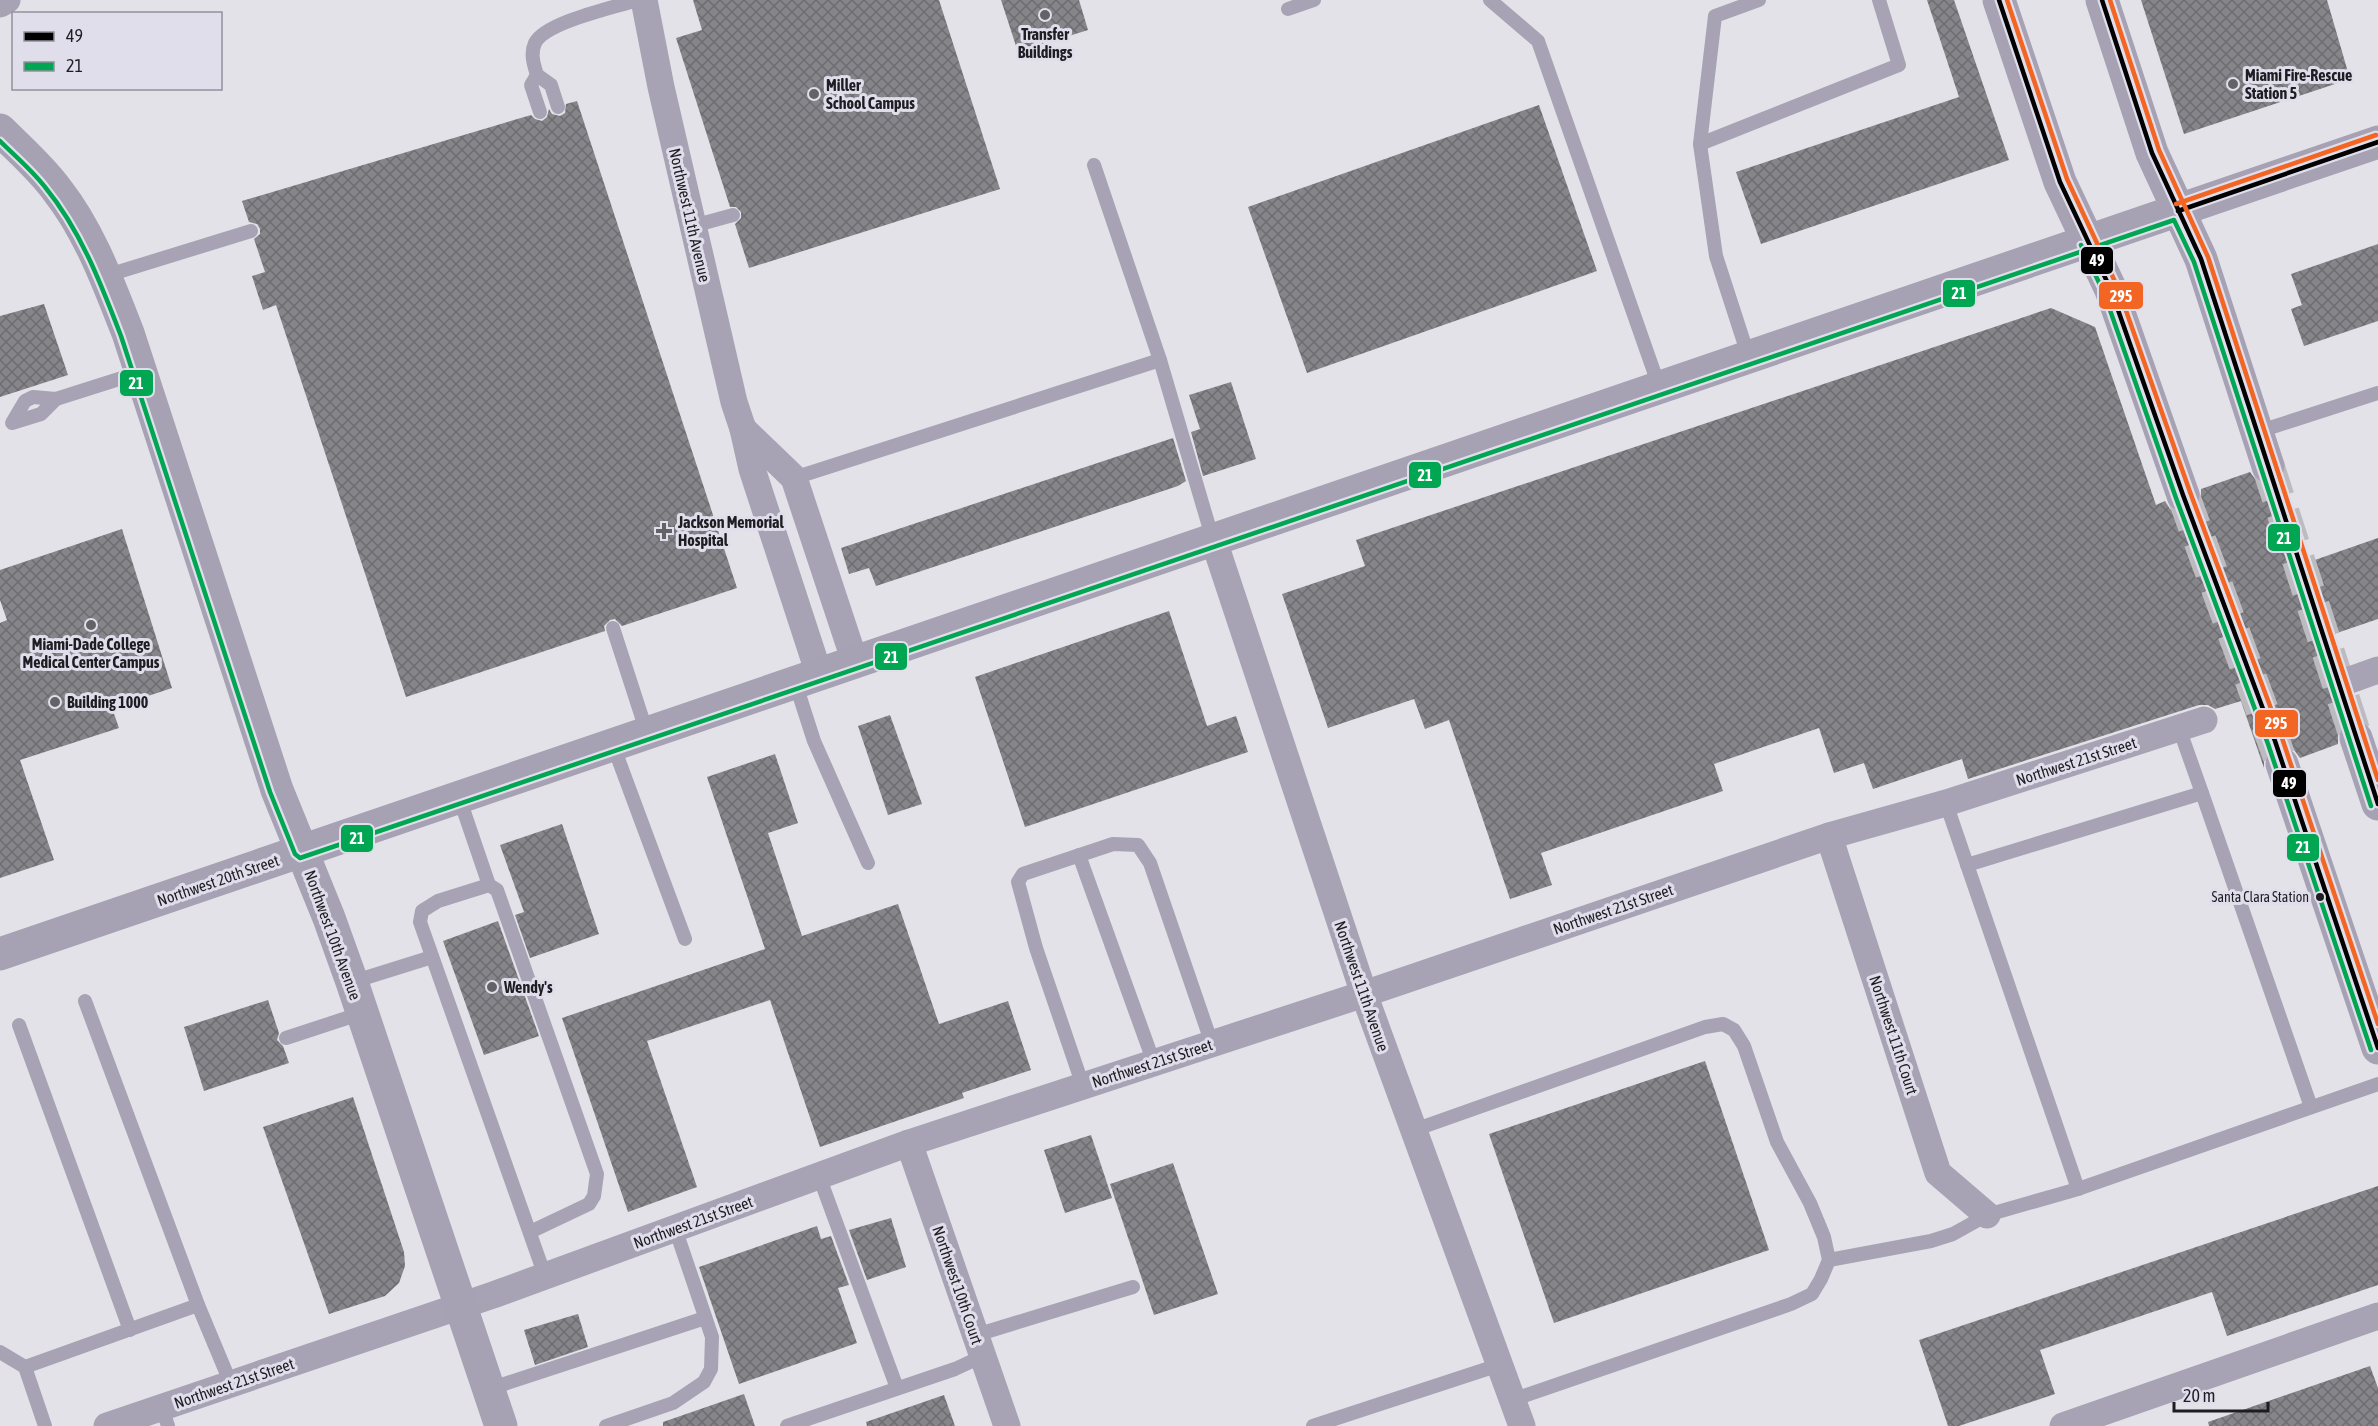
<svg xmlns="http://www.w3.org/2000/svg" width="2378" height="1426" viewBox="0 0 2378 1426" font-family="'Asap Condensed',sans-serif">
	<defs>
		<pattern id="building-cross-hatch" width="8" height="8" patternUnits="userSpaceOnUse" patternTransform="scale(1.5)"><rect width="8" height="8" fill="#86858a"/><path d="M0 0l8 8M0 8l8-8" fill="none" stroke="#6d6c70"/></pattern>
	</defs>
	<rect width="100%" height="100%" fill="#e3e2e8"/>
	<g fill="url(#building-cross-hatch)">
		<polygon points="693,0 939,0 1000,189 749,268 735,224 741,218 741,212 736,207 730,207 676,38 702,30"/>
		<polygon points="1001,0 1079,0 1088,30 1018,52"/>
		<polygon points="1927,0 1954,0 2009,160 1761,244 1736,172 1959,97"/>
		<polygon points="2141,0 2327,0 2350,79 2184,134"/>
		<polygon points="577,101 737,588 622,626 615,619 610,620 604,626 605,631 406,697 276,305 263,310 252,276 265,272 254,239 260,234 260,229 257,224 249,222 242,201 531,115 535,119 542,121 547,117 549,109 552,114 560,116 565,113 566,104"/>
		<polygon points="1539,105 1597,271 1307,373 1248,207"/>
		<polygon points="2378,244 2378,321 2304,346 2291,309 2302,305 2291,274"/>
		<polygon points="44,304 68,375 0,397 0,316"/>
		<polygon points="2051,308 2095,327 2156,505 2165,501 2170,509 2179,513 2190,512 2197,508 2201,499 2201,489 2250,472 2255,479 2264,484 2273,484 2280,480 2309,562 2378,538 2378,619 2334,634 2344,665 2338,670 2335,677 2335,685 2340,692 2347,695 2355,695 2364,721 2351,720 2342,725 2338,735 2338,744 2300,758 2294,750 2286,746 2277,746 2268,752 2264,760 2264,768 2241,701 2215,709 2208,705 2199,705 1968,779 1962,759 1873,789 1864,763 1834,773 1819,728 1714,764 1723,791 1541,853 1552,885 1510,899 1449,720 1425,729 1414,699 1328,728 1282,594 1365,566 1356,540"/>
		<polygon points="1231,382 1256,459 1203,476 1191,432 1200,429 1189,395"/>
		<polygon points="1173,438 1186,481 1178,486 876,586 869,568 849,574 841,548"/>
		<polygon points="122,529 172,688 112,708 119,728 20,760 54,860 0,878 0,623 7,620 0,600 0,570"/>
		<polygon points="1169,611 1207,726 1236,716 1248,752 1025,827 975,677"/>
		<polygon points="890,715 922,804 888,815 858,726"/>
		<polygon points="775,754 798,823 768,833 802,936 898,904 939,1024 1008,1001 1031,1070 962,1093 964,1098 820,1147 770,1000 647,1041 697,1187 628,1212 562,1018 765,949 707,777"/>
		<polygon points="562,824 599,934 530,958 515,915 524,912 500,845"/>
		<polygon points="498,921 539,1036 484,1055 443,941"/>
		<polygon points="268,1000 279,1033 277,1040 283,1046 289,1063 204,1091 184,1027"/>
		<polygon points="1705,1061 1769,1250 1554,1323 1489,1134"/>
		<polygon points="353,1097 404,1252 405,1266 399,1283 385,1296 329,1314 263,1127"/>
		<polygon points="1091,1135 1112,1198 1065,1213 1044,1150"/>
		<polygon points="1173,1163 1218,1294 1154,1315 1110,1184"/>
		<polygon points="2378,1186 2378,1285 2227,1336 2212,1292 2040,1350 2055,1394 1959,1426 1948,1426 1919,1340"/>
		<polygon points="891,1218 906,1267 867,1280 849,1230"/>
		<polygon points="817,1226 821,1239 831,1236 849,1285 838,1288 857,1343 739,1384 699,1267"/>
		<polygon points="578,1314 588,1347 535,1365 524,1330"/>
		<polygon points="2370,1366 2378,1388 2378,1426 2209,1426 2208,1422"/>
		<polygon points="744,1394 755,1426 663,1426 663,1422"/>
		<polygon points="944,1395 955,1426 867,1426 866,1422"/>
	</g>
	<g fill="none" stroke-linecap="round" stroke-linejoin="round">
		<g stroke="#bcbbc0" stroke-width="33" stroke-dasharray="33 16" stroke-linecap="butt">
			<polyline points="2268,466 2356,738"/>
			<polyline points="2183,495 2282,764"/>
		</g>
		<g stroke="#a7a3b4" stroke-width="14">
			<polyline points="1490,0 1538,41 1660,389"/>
			<polyline points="1288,9 1314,0"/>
			<polyline points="537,75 531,85 540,112"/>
			<path d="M 558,107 L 551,85 L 537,75 C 534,65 530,54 535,43 C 546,22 613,8 637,0"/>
			<polyline points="1700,144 1899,65 1879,0"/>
			<polyline points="1094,165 1160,360 1213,540"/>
			<polyline points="693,226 733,215"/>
			<polyline points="105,276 251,231"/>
			<polyline points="1749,358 1716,256 1700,144 1715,16 1759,0"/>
			<polyline points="56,399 41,414 12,423 25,401 33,397 56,399 141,372"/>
			<polyline points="2257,432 2378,393"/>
			<polyline points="794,478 1160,360"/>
			<polyline points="613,628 647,733"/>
			<polyline points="795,682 814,741 868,863"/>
			<polyline points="613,745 685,939"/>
			<polyline points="2202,793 2311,1107"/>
			<polyline points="459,797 489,885 497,890 597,1174 594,1196 589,1204 530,1232"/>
			<polyline points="1946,803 2078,1189 2378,1084"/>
			<polyline points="1079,855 1154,1063"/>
			<polyline points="1967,865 2202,793 2179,728"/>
			<polyline points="489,885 438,901 422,911 420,922 545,1276"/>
			<polyline points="352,982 432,957"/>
			<polyline points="85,1001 198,1305 231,1384"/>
			<polyline points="19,1025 130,1330"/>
			<polyline points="286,1038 362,1013"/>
			<polyline points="1083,1086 1036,948 1018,882 1023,874 1113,844 1138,845 1150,863 1212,1044"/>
			<polyline points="1414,1130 1705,1027 1723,1024 1734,1030 1744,1046 1777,1142 1810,1203 1824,1237 1829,1260 1821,1279 1812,1294 1791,1304 1512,1400"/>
			<polyline points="819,1176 897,1388"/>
			<polyline points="1829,1260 1931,1241 1953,1234 1987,1215 2078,1189"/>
			<polyline points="976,1335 1133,1287"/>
			<polyline points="0,1352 25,1367 45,1426"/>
			<polyline points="25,1367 198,1305"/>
			<polyline points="489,1389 705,1318"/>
			<polyline points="162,1408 168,1426"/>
			<polyline points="606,1426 673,1403 704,1382 711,1369 712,1337 675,1228"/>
			<polyline points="787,1426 955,1369 983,1356"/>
			<polyline points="1313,1426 1499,1365"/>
		</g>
		<g stroke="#a7a3b4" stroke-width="27">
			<polyline points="644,0 661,87 734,402 743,429 752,469 819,674"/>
			<polyline points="0,4 7,0"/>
			<polyline points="743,429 794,478 855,662"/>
			<polyline points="1214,541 1364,994 1522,1426"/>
			<polyline points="2350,680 2378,670"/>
			<polyline points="1829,836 1938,1173 1987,1215"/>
			<polyline points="909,1143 1007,1426"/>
			<polyline points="107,1426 493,1295 909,1143 1364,994 1829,836 1946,803 2204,720"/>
			<polyline points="2063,1426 2378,1316"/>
		</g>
		<g stroke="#a7a1b4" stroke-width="33">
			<polyline points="1999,0 2060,182 2111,290 2183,495"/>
			<polyline points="2102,0 2152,153 2201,259 2268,466"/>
			<path d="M 0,130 C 19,149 41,168 57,190 C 90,232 109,285 128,333 L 277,790 L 329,918 L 352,982 L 501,1426"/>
			<polyline points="2356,738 2378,804"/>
			<polyline points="2282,764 2378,1048"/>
			<polyline points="0,954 2378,142"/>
		</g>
		<defs>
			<g id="bus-1">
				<polyline points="1999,0 2060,182 2111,290 2183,495 2275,741 2378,1048"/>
				<polyline points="2102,0 2152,153 2201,259 2378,804"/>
				<polyline points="2178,211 2378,142"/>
			</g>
			<g id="bus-2">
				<path d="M 0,141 C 15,156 32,170 45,187 C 81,231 101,284 121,336 L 270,792 L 295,854 L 300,858 L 2174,220 L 2194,262 L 2371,806"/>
				<polyline points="2081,245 2104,293 2176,498 2268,744 2371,1050"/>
			</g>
			<g id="bus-3">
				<polyline points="2007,0 2067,179 2118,288 2190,492 2282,738 2378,1024"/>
				<polyline points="2110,0 2159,150 2208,257 2378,780"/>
				<polyline points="2176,204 2376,135"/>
			</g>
		</defs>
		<use href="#bus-1" stroke="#e1deec" stroke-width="9"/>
		<use href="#bus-2" stroke="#e1deec" stroke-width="9"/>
		<use href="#bus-3" stroke="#e1deec" stroke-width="9"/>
		<use href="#bus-1" stroke="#000" stroke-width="4.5"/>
		<use href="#bus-2" stroke="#00a651" stroke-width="4.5"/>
		<use href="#bus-3" stroke="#f26522" stroke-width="4.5"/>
	</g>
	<g fill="#636267" stroke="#e1deec" stroke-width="2">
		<circle cx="1045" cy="15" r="6"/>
		<circle cx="2233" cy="84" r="6"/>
		<circle cx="814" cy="94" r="6"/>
		<path d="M661 522h6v6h6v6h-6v6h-6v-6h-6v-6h6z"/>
		<circle cx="91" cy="625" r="6"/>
		<circle cx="55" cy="702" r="6"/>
		<circle cx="492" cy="987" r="6"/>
	</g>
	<circle fill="#1e1d22" stroke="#e1deec" stroke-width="2" cx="2320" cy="897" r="5"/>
	<g text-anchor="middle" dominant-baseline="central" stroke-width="6" stroke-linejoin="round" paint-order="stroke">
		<g font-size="14" fill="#1e1d22" stroke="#e1deec" text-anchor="end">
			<text x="2309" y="897">Santa Clara Station</text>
		</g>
		<g font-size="16" font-weight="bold" fill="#1e1d22" stroke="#e1deec" text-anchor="start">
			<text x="1045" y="34" text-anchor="middle">Transfer<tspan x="1045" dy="18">Buildings</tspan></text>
			<text x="2245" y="75">Miami Fire-Rescue<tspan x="2245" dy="18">Station 5</tspan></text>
			<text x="826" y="85">Miller<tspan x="826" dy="18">School Campus</tspan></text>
			<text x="678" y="522">Jackson Memorial<tspan x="678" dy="18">Hospital</tspan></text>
			<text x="91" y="644" text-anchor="middle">Miami-Dade College<tspan x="91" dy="18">Medical Center Campus</tspan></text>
			<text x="67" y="702">Building 1000</text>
			<text x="504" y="987">Wendy's</text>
		</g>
		<g font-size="16" fill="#1e1d22" stroke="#e1deec">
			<text transform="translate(690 215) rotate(77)">Northwest 11th Avenue</text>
			<text transform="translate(2076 761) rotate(-18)">Northwest 21st Street</text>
			<text transform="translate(218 880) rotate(-19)">Northwest 20th Street</text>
			<text transform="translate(1613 909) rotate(-19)">Northwest 21st Street</text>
			<text transform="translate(333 935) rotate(70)">Northwest 10th Avenue</text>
			<text transform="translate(1362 986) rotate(71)">Northwest 11th Avenue</text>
			<text transform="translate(1894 1035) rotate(72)">Northwest 11th Court</text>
			<text transform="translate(1152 1063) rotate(-18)">Northwest 21st Street</text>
			<text transform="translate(693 1222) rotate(-20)">Northwest 21st Street</text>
			<text transform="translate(958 1285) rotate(71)">Northwest 10th Court</text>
			<text transform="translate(234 1383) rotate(-19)">Northwest 21st Street</text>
		</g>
	</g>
	<g stroke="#e1deec" stroke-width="2">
		<rect x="2080" y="246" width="34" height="29" rx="6" fill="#000"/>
		<rect x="1942" y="279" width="34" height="29" rx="6" fill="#00a651"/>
		<rect x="2098" y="281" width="46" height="29" rx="6" fill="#f26522"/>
		<rect x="119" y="369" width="35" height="28" rx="6" fill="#00a651"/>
		<rect x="1408" y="461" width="34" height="28" rx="6" fill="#00a651"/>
		<rect x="2267" y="523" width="34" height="29" rx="6" fill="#00a651"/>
		<rect x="874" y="642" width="34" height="29" rx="6" fill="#00a651"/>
		<rect x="2254" y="709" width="45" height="29" rx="6" fill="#f26522"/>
		<rect x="2272" y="769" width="35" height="29" rx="6" fill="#000"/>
		<rect x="340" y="824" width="34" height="29" rx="6" fill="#00a651"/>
		<rect x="2286" y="833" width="34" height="29" rx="6" fill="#00a651"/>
	</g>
	<g font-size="16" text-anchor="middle" font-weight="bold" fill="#fff">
		<text x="2097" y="266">49</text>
		<text x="1959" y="299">21</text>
		<text x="2121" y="302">295</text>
		<text x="136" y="389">21</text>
		<text x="1425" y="481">21</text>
		<text x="2284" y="544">21</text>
		<text x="891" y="663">21</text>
		<text x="2276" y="729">295</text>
		<text x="2289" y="789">49</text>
		<text x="357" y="844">21</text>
		<text x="2303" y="853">21</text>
	</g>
	<rect x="12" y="12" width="210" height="78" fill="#e1deec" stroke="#93919b" stroke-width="1.5"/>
	<rect x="24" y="32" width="30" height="9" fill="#000000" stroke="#93919b" stroke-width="1.5"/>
	<text x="66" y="42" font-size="18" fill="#1e1d22">49</text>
	<rect x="24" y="62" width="30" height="9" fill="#00a651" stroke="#93919b" stroke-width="1.5"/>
	<text x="66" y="72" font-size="18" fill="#1e1d22">21</text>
	<path d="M2174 1402v9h94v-9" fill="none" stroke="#1e1d22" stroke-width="3"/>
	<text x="2183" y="1402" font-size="18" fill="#1e1d22" stroke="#e1deec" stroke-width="4.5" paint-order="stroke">20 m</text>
</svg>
